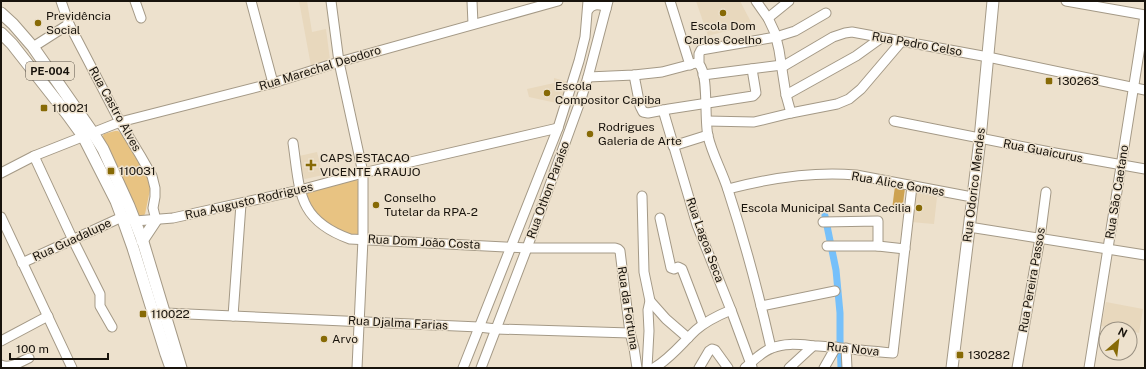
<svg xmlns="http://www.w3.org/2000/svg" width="1146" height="369" viewBox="0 0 1146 369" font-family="'Public Sans',sans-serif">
	<rect width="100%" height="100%" fill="#ede1cd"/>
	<g fill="#e8d8bd">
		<polygon points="299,1 307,1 312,32 326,29 330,60 327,61 311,66"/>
		<polygon points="696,1 740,1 752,24 708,36"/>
		<polygon points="554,78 569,82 561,104 529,97 527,89 554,83"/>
		<polygon points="317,152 323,175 305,179 304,178 299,156"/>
		<polygon points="918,193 937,197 934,224 922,223 923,215 922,223 912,222 916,194"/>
		<polygon points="1106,302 1143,309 1139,333 1130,331 1130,329 1118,329 1101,326"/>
	</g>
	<g fill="#e8c382">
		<polygon points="115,131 118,131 123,135 149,181 150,190 145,214 143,216 138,217 101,139 104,134"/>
		<polygon points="354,179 357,180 360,185 358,234 357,236 354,236 331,229 311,208 305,191"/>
	</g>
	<polygon fill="#cda251" points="895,186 905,188 902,211 892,209"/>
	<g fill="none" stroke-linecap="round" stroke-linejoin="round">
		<polyline stroke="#76c0fa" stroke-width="7" points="825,216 836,270 840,313 840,339 841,368"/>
		<defs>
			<g id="minor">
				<polyline points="61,1 69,24 120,122 140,155 152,176 155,188 155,197 153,208 156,220"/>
				<polyline points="135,1 141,18"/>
				<polyline points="251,1 273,83"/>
				<polyline points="331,1 339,62 363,173 363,239 357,368"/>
				<polyline points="472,1 473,24"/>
				<polyline points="670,1 690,65"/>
				<polyline points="756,1 768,18 775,33 779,50 786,95 791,113"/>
				<polyline points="1066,1 1145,15"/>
				<path d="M 588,10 C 592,4 597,4 604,6 L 606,9"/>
				<polyline points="768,18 789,1"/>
				<polyline points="33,47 69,24"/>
				<polyline points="782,67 833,37 845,33 852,32 988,57 1145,90"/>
				<polyline points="634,75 640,106 643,112 648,113 669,109 753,96 756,93 752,69"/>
				<polyline points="703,75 782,65"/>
				<polyline points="588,77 634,75 662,72 696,63 699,64"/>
				<polyline points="786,95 856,56 881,38"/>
				<polyline points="663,110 697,225 731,310 752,367"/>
				<polyline points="707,121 754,122 791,113 837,104 849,99 861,89 901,42"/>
				<polyline points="894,121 1055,153 1145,169"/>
				<path d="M 293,143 C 300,191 297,220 350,239 L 527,248 L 615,248 L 618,249 L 620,251 L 630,333 L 634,348 L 637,368"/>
				<polyline points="673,146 708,135"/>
				<polyline points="34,156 73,240 100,294 100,306 112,327"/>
				<polyline points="1,173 34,156 120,122 273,83 339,62 558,1"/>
				<path d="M 728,189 C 770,178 812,171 856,175 L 972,197"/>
				<polyline points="642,196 644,272 650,301 648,310 649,331 647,368"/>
				<polyline points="1,217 72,368"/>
				<polyline points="660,218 671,268 674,269 678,267 682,269 703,324"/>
				<polyline points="823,222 878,221 878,246"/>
				<polyline points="969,227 1145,255"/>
				<polyline points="827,246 878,246 905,249"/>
				<polyline points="22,263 122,217 135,221 173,218 300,190 363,173 558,128"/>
				<polyline points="650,301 666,319 688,338"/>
				<polyline points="761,306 835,291"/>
				<polyline points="165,313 479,327 496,329 630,333"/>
				<polyline points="233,316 241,204"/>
				<polyline points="1,341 48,316"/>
				<path d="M 771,348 C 759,295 745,242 728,190 C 722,171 712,154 708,136 C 704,120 709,75 699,64 L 699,54 L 701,50 L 776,37 L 795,31 L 826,13"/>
				<polyline points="846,348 847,368"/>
				<path d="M 1,365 C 10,369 20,362 29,358"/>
				<polyline points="463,368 558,128 579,61 585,37 588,1"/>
				<polyline points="481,368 527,248 581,99 588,77 608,1"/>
				<path d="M 654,368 C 671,358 682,343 696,330 C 706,321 719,315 731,310"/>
				<polyline points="699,368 709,351 712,349 715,350 728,368"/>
				<path d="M 745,368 C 753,361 761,352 772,348 C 786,342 803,345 818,346 C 843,348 868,351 893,353 L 912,186"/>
				<polyline points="789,368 813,346"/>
				<polyline points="824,368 836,347"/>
				<polyline points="1017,368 1040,238 1046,192"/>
				<polyline points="1089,368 1145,15"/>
			</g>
			<g id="major">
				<polyline points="1,13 13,24 33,47 93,133 103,149 129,206 143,242 181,368"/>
				<polyline points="1,33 12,44 67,114 83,136 116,201 122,217 133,248 166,354 171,368"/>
				<polyline points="142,241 156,220"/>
				<polyline points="952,368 980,139 993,1"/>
			</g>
		</defs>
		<use href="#minor" stroke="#a49986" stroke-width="11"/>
		<use href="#major" stroke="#a49986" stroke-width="13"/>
		<use href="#minor" stroke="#fff" stroke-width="9"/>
		<use href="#major" stroke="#fff" stroke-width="11"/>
	</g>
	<g fill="#876a06" stroke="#ede1cd" stroke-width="1.5">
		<circle cx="723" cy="13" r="4"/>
		<circle cx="38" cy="23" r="4"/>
		<rect x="1045" y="77" width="8" height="8" rx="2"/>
		<circle cx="547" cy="93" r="4"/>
		<rect x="40" y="104" width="8" height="8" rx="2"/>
		<circle cx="590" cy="134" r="4"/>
		<path d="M309 159h4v4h4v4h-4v4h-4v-4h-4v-4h4z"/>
		<rect x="107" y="167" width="8" height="8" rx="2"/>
		<circle cx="376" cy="205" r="4"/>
		<circle cx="919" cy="208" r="4"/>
		<rect x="139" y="310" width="8" height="8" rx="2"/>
		<circle cx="324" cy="339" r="4"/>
		<rect x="956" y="351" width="8" height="8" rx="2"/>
	</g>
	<g text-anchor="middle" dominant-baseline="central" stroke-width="3" stroke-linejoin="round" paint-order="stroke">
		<rect fill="#ede1cd" stroke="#585146" stroke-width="1" x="26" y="62" width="48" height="18" rx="3"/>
		<g font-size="11" font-weight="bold" fill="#18130c">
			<text x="50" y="71">PE-004</text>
		</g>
		<g font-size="12" fill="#18130c" stroke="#ede1cd" text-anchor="start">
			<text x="46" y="16">Previdência<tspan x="46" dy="14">Social</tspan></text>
			<text x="723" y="26" text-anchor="middle">Escola Dom<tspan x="723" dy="14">Carlos Coelho</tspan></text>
			<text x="1057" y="81">130263</text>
			<text x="555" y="86">Escola<tspan x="555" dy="14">Compositor Capiba</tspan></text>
			<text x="52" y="108">110021</text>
			<text x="598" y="127">Rodrigues<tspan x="598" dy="14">Galeria de Arte</tspan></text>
			<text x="320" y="158">CAPS ESTACAO<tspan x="320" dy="14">VICENTE ARAUJO</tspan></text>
			<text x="119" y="171">110031</text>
			<text x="384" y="198">Conselho<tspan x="384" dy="14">Tutelar da RPA-2</tspan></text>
			<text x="911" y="208" text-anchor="end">Escola Municipal Santa Cecilia</text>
			<text x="151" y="314">110022</text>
			<text x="332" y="339">Arvo</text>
			<text x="968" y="355">130282</text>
		</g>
		<g font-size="12" fill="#18130c" stroke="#ede1cd">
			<text transform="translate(917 44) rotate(10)">Rua Pedro Celso</text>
			<text transform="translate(320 68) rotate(-17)">Rua Marechal Deodoro</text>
			<text transform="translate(115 109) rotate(61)">Rua Castro Alves</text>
			<text transform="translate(1043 151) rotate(11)">Rua Guaicurus</text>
			<text transform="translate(898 184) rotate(10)">Rua Alice Gomes</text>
			<text transform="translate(974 185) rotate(-83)">Rua Odorico Mendes</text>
			<text transform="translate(548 190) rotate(-70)">Rua Othon Paraíso</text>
			<text transform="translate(1117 192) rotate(-81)">Rua São Caetano</text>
			<text transform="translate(249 201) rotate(-13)">Rua Augusto Rodrigues</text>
			<text transform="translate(72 240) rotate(-25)">Rua Guadalupe</text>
			<text transform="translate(705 240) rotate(70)">Rua Lagoa Seca</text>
			<text transform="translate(424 242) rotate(3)">Rua Dom João Costa</text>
			<text transform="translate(1032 280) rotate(-80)">Rua Pereira Passos</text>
			<text transform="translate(628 308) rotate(81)">Rua da Fortuna</text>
			<text transform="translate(398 323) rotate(3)">Rua Djalma Farias</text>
			<text transform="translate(853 349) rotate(6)">Rua Nova</text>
		</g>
	</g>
	<rect width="1146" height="369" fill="none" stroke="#18130c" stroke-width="4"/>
	<g transform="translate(1118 341) rotate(28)"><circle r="19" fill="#ede1cd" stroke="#988f80"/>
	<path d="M0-3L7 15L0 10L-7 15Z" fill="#876a06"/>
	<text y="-6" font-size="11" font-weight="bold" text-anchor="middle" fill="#18130c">N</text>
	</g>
	<path d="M10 353v6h98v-6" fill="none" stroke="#18130c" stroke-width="2"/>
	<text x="16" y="353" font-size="12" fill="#18130c" stroke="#ede1cd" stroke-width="3" paint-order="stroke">100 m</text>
</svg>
